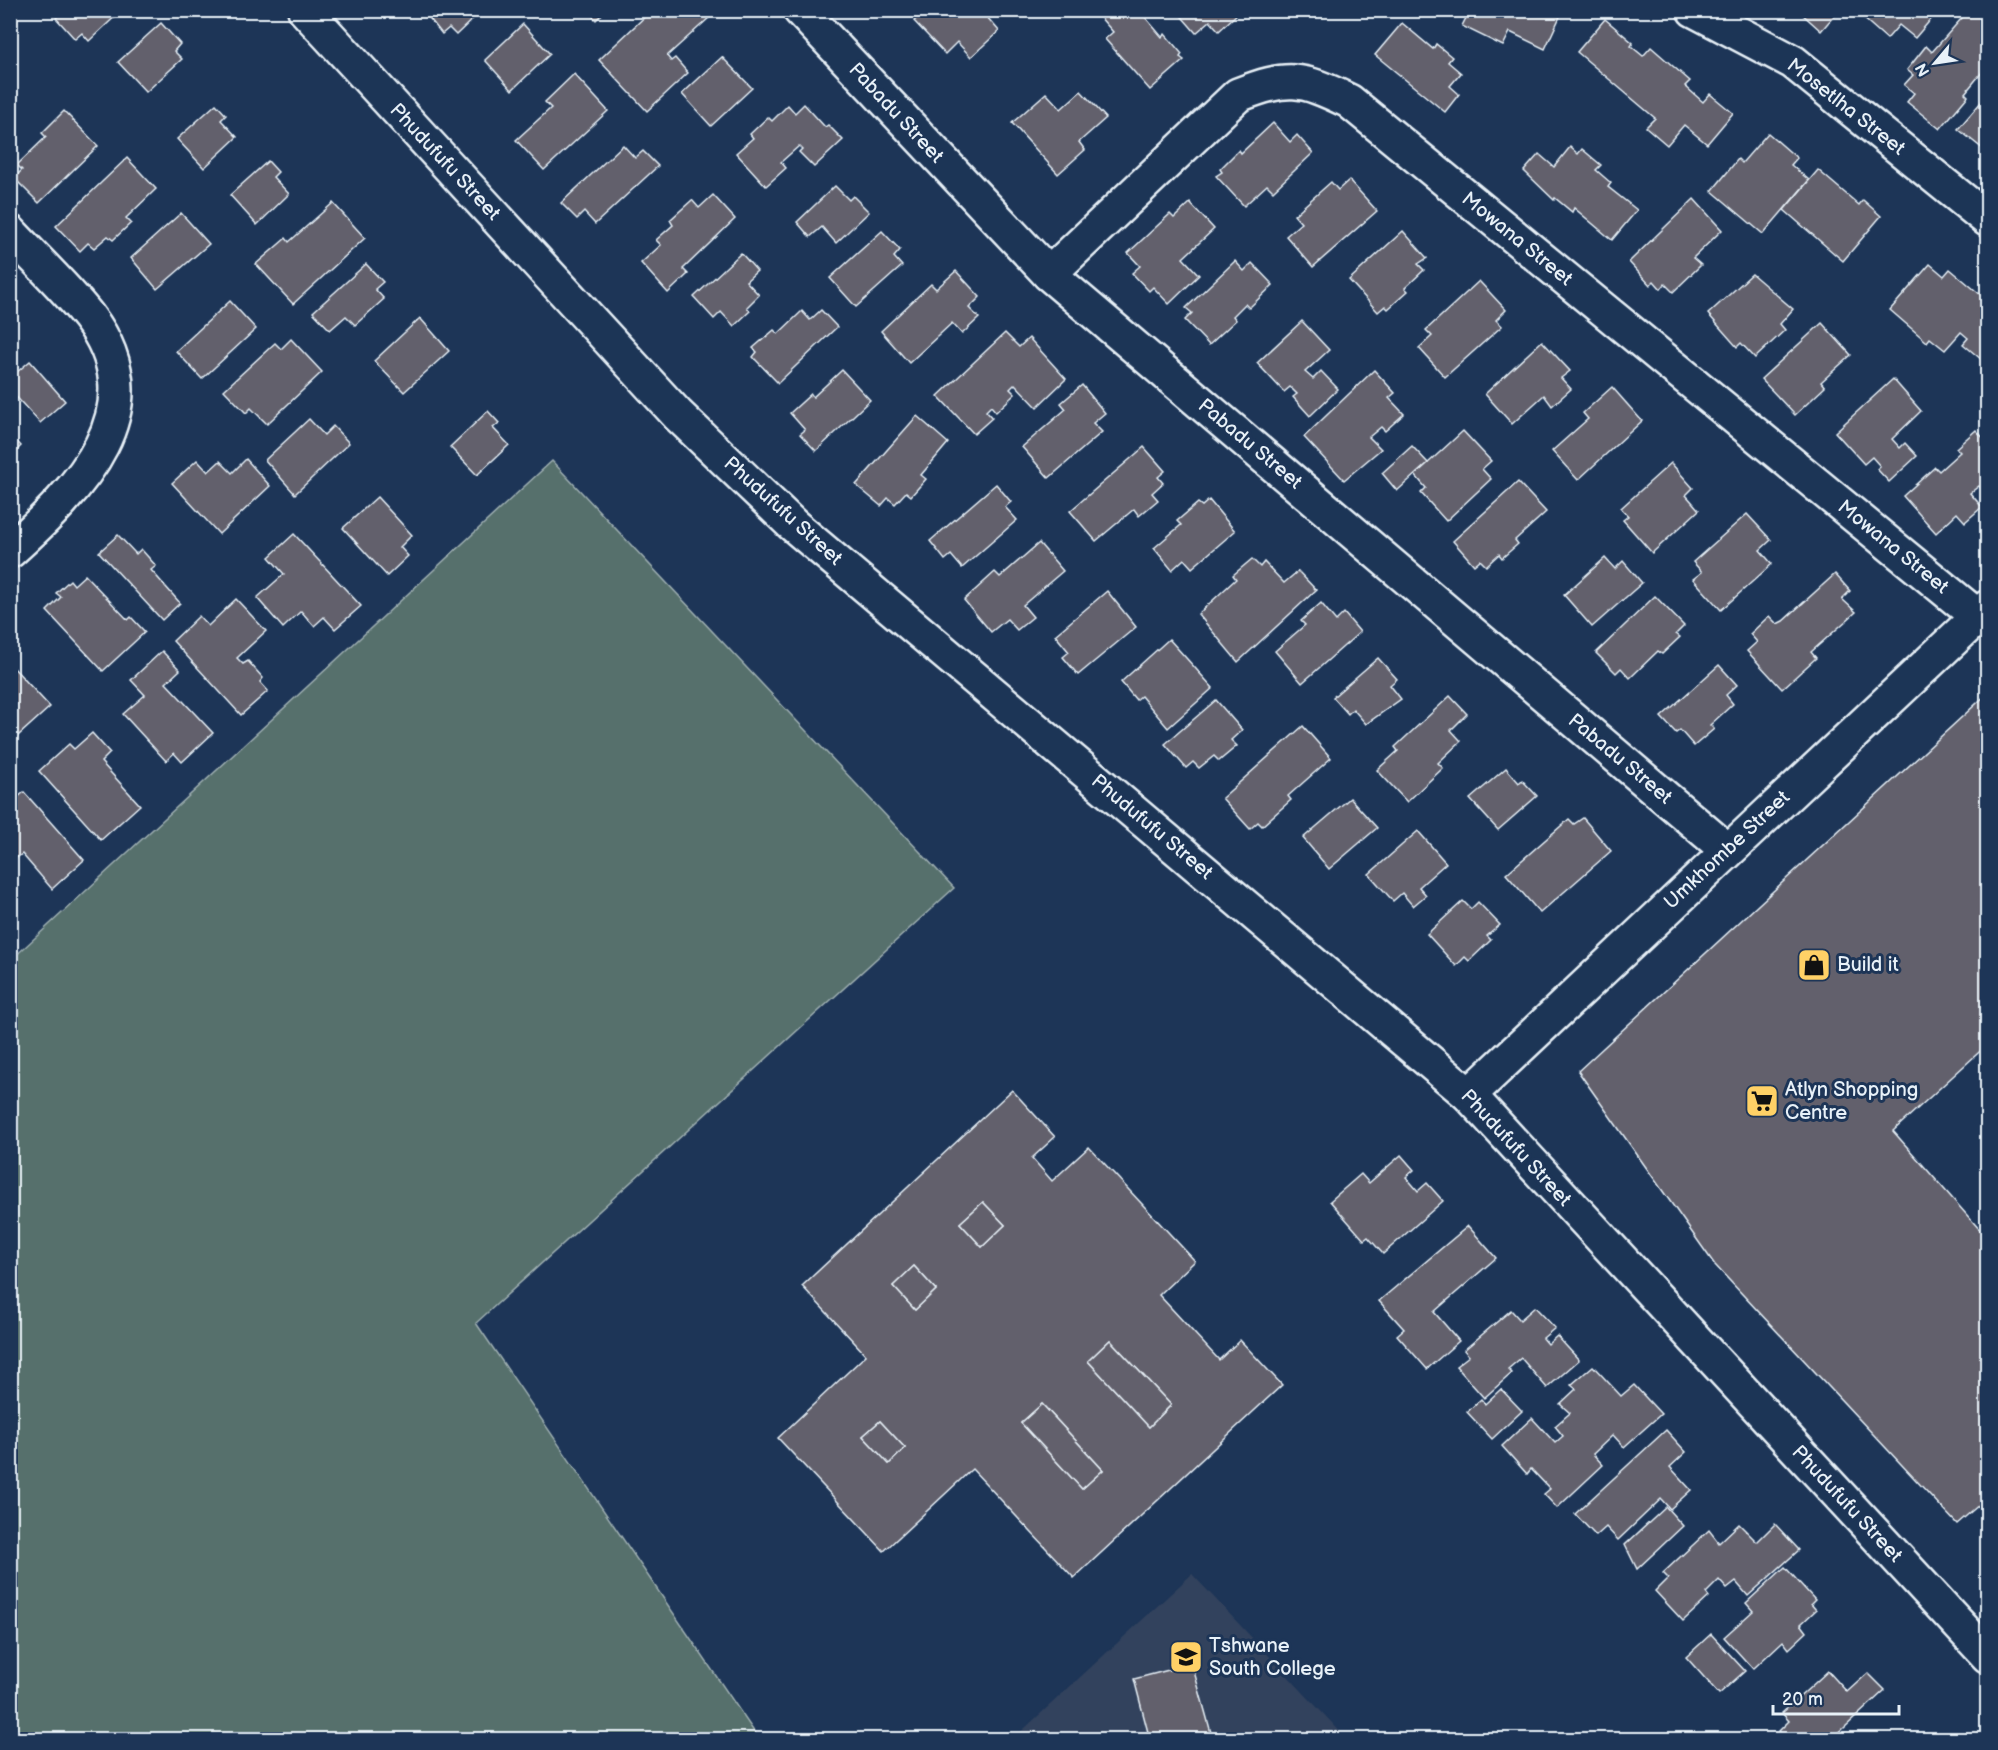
<svg xmlns="http://www.w3.org/2000/svg" width="1998" height="1750" viewBox="0 0 1998 1750" font-family="'Balsamiq Sans',sans-serif">
	<rect width="100%" height="100%" fill="#1d3557"/>
	<filter id="ink" filterUnits="userSpaceOnUse"><feTurbulence type="fractalNoise" baseFrequency=".0167" numOctaves="2"/><feDisplacementMap in="SourceGraphic" scale="12" xChannelSelector="R" yChannelSelector="G"/><feConvolveMatrix kernelMatrix="1 2 1 2 8 2 1 2 1" color-interpolation-filters="sRGB"/></filter>
	<g filter="url(#ink)">
		<polygon fill="#32425d" points="1192,1574 1347,1739 1012,1740"/>
		<polygon fill="#566f6c" stroke="#9fb0b2" stroke-width="1.5" points="552,461 954,888 476,1323 759,1739 11,1739 11,960"/>
		<g fill="#62606c" stroke="#e8f1f8" stroke-width="1.5" fill-rule="evenodd">
			<polygon points="64,10 122,10 89,41 82,33 75,39 56,18"/>
			<polygon points="423,10 482,10 456,35 449,28 442,34"/>
			<polygon points="587,10 606,10 596,20"/>
			<polygon points="652,10 704,10 710,17 667,56 671,61 675,58 688,73 647,111 599,60"/>
			<polygon points="926,10 981,10 999,31 971,57 957,42 945,54 914,21"/>
			<polygon points="1106,10 1139,10 1162,37 1165,34 1182,54 1180,57 1184,60 1150,90 1105,39 1113,32 1099,16"/>
			<polygon points="1176,10 1236,10 1238,13 1219,31 1210,21 1196,33"/>
			<polygon points="1470,10 1563,10 1545,49 1510,32 1503,46 1462,26"/>
			<polygon points="1804,10 1839,10 1821,31 1801,13"/>
			<polygon points="1868,10 1939,10 1915,38 1899,25 1887,39 1862,17"/>
			<polygon points="1969,10 1984,10 1988,13 1988,65 1965,93 1968,96 1940,129 1907,102 1914,93 1904,85 1913,75 1907,70 1926,46 1932,52"/>
			<polygon points="1605,19 1633,43 1631,46 1643,56 1651,47 1690,81 1685,86 1703,102 1710,94 1733,113 1707,144 1684,125 1667,145 1646,127 1655,118 1577,52"/>
			<polygon points="161,23 180,44 174,51 182,59 146,92 118,62"/>
			<polygon points="1402,23 1433,49 1436,44 1452,57 1448,62 1461,73 1450,86 1459,94 1445,112 1375,55"/>
			<polygon points="523,24 550,54 512,90 485,60"/>
			<polygon points="722,57 752,88 711,126 682,94"/>
			<polygon points="574,74 608,111 544,170 516,140 551,108 545,102"/>
			<polygon points="1081,91 1106,118 1079,142 1085,150 1058,174 1012,123 1046,93 1061,109"/>
			<polygon points="1988,94 1988,145 1983,149 1958,129"/>
			<polygon points="216,104 226,115 221,120 237,137 204,168 177,139"/>
			<polygon points="804,104 825,127 828,125 843,140 814,167 799,152 802,149 799,146 781,162 786,168 766,186 736,153 753,138 750,134 768,117 772,121 788,105 795,113"/>
			<polygon points="64,111 98,146 39,203 14,178 22,170 17,165 46,137 42,133"/>
			<polygon points="1273,123 1290,142 1297,135 1313,153 1273,191 1267,185 1244,206 1216,176 1222,172 1220,169 1239,150 1241,153"/>
			<polygon points="1768,133 1797,158 1791,165 1809,180 1763,234 1712,191 1738,159 1742,163"/>
			<polygon points="623,145 635,158 643,151 658,166 595,224 584,212 577,219 561,203"/>
			<polygon points="1570,147 1578,154 1582,149 1601,165 1596,170 1611,183 1608,187 1637,210 1612,240 1574,208 1572,212 1555,198 1554,200 1524,171 1539,154 1554,167"/>
			<polygon points="127,158 156,189 126,218 131,223 113,240 108,236 94,248 88,243 80,251 56,226"/>
			<polygon points="268,161 278,172 273,177 289,194 257,225 230,195"/>
			<polygon points="1818,170 1859,205 1863,200 1881,216 1843,261 1784,210"/>
			<polygon points="1349,180 1377,211 1313,267 1286,236 1301,223 1294,215 1331,182 1338,190"/>
			<polygon points="835,186 849,200 853,196 869,212 836,243 822,227 810,237 797,222"/>
			<polygon points="713,195 735,219 683,269 688,274 668,293 641,263 661,245 656,240 673,225 670,220 692,200 699,208"/>
			<polygon points="1694,199 1722,230 1693,258 1701,265 1673,292 1665,284 1661,289 1654,281 1650,285 1629,262"/>
			<polygon points="333,203 365,238 293,304 256,264 286,238 289,242"/>
			<polygon points="1190,203 1214,229 1183,258 1199,275 1169,304 1153,287 1149,291 1132,273 1140,266 1128,253 1170,214 1174,218"/>
			<polygon points="181,213 209,244 157,289 131,258"/>
			<polygon points="882,231 900,250 894,257 902,266 856,307 830,278"/>
			<polygon points="1403,231 1427,258 1418,264 1424,270 1405,288 1408,291 1388,309 1385,306 1378,312 1349,280"/>
			<polygon points="741,253 757,271 746,281 759,295 747,307 750,311 734,326 721,312 714,319 694,297"/>
			<polygon points="1235,261 1244,271 1252,263 1273,285 1249,308 1245,304 1233,316 1236,320 1209,345 1185,320 1192,313 1186,308"/>
			<polygon points="366,264 383,282 375,289 384,299 355,325 346,316 330,330 313,312"/>
			<polygon points="1930,264 1944,276 1950,269 1988,301 1988,365 1963,344 1968,338 1961,332 1945,350 1930,338 1927,342 1890,310"/>
			<polygon points="956,271 980,297 969,308 979,318 962,334 952,323 909,363 881,331 931,284 936,289"/>
			<polygon points="1752,274 1793,309 1780,324 1785,330 1755,358 1741,343 1737,347 1708,314"/>
			<polygon points="1479,281 1506,310 1496,320 1502,326 1445,377 1419,348 1432,336 1426,330"/>
			<polygon points="230,301 256,329 202,379 176,351"/>
			<polygon points="821,310 837,327 778,383 753,357 757,352 753,348 774,330 778,334 802,311 810,320"/>
			<polygon points="420,318 449,351 404,392 374,361"/>
			<polygon points="1302,321 1329,350 1305,372 1313,379 1321,371 1338,389 1310,416 1293,397 1297,394 1290,387 1284,392 1257,363"/>
			<polygon points="1822,323 1851,355 1821,382 1825,387 1795,415 1761,379"/>
			<polygon points="1005,333 1019,347 1029,338 1066,379 1037,407 1015,384 1010,389 1015,394 996,412 991,406 986,411 992,418 974,434 938,396"/>
			<polygon points="291,339 322,372 267,424 251,408 246,413 224,390 275,343 281,349"/>
			<polygon points="1542,341 1570,371 1561,378 1571,389 1552,406 1544,395 1512,424 1485,394"/>
			<polygon points="30,361 65,401 40,423 10,390 10,378"/>
			<polygon points="842,370 870,400 816,451 800,434 805,430 790,413 811,394 813,397"/>
			<polygon points="1374,370 1395,393 1389,398 1404,414 1385,431 1381,427 1369,437 1381,449 1344,480 1304,437"/>
			<polygon points="1893,379 1921,411 1892,439 1900,448 1905,443 1917,456 1889,482 1877,469 1880,466 1872,457 1864,464 1835,432"/>
			<polygon points="1082,385 1105,413 1093,423 1102,432 1049,478 1022,447 1066,409 1061,403"/>
			<polygon points="1612,387 1642,421 1578,480 1552,451 1588,419 1583,413"/>
			<polygon points="488,411 499,423 493,428 509,445 477,475 450,447"/>
			<polygon points="917,416 948,443 921,475 926,479 911,496 906,492 895,504 888,498 881,506 856,485"/>
			<polygon points="309,419 324,435 333,426 349,443 295,494 265,460"/>
			<polygon points="1976,430 1988,443 1988,485 1982,489 1979,486 1970,493 1982,507 1965,522 1957,513 1936,533 1903,496 1935,467 1939,471 1960,452 1956,448"/>
			<polygon points="1463,431 1491,461 1482,469 1491,479 1446,521 1421,493 1426,488 1415,475"/>
			<polygon points="10,434 21,446 10,457"/>
			<polygon points="1412,446 1428,463 1397,491 1382,473"/>
			<polygon points="1144,447 1165,471 1158,477 1163,483 1152,493 1158,500 1139,516 1134,509 1096,541 1070,511"/>
			<polygon points="246,459 270,486 219,534 172,483 197,460 208,472 220,461 232,473"/>
			<polygon points="1671,463 1693,488 1686,495 1699,510 1652,553 1623,520 1628,516 1621,508"/>
			<polygon points="1518,482 1546,512 1515,540 1518,544 1502,558 1499,554 1486,566 1480,560 1474,565 1453,541"/>
			<polygon points="996,484 1011,502 1005,507 1017,520 962,568 951,555 945,560 930,541"/>
			<polygon points="377,497 412,535 400,547 408,556 387,576 343,528"/>
			<polygon points="1209,500 1235,531 1192,568 1184,559 1172,570 1154,548 1181,525 1177,521 1198,503 1202,506"/>
			<polygon points="1747,514 1771,540 1760,550 1772,564 1721,610 1693,579 1702,572 1693,562"/>
			<polygon points="294,534 361,606 335,629 324,617 314,626 301,611 283,628 257,598 284,574 269,557"/>
			<polygon points="118,535 136,554 141,549 156,566 151,570 180,603 162,620 99,552"/>
			<polygon points="1039,543 1063,571 1023,605 1033,617 1017,630 1007,619 991,632 964,600 995,572 1000,577"/>
			<polygon points="1605,558 1615,569 1623,561 1642,583 1592,627 1564,595"/>
			<polygon points="1252,559 1260,567 1264,562 1284,583 1298,571 1316,590 1238,662 1198,614 1236,579 1233,575"/>
			<polygon points="1835,574 1850,591 1842,599 1856,612 1811,652 1816,658 1782,689 1747,651 1757,642 1750,634 1769,616 1777,624 1783,621"/>
			<polygon points="85,575 128,620 131,617 145,632 103,671 47,611 61,597 56,593 70,580 74,585"/>
			<polygon points="1107,591 1136,627 1078,675 1063,657 1069,652 1055,635"/>
			<polygon points="1655,596 1684,626 1676,634 1680,637 1662,654 1658,651 1630,678 1621,668 1616,673 1596,653"/>
			<polygon points="236,599 266,631 237,658 243,664 248,661 263,678 260,682 268,691 241,715 173,641 199,616 208,626"/>
			<polygon points="1321,603 1336,621 1344,613 1360,632 1302,683 1275,651 1305,625 1301,621"/>
			<polygon points="1169,639 1213,688 1168,728 1141,696 1136,700 1121,682"/>
			<polygon points="162,651 180,670 166,683 213,733 182,762 174,753 166,761 123,714 145,695 131,680"/>
			<polygon points="1378,658 1397,679 1390,685 1401,699 1366,724 1353,709 1348,714 1333,697"/>
			<polygon points="1719,665 1737,685 1726,695 1733,704 1710,725 1714,729 1694,746 1680,730 1676,733 1661,717"/>
			<polygon points="12,666 50,707 10,743 10,667"/>
			<polygon points="1988,693 1988,1044 1893,1131 1988,1239 1988,1497 1957,1524 1715,1265 1578,1071"/>
			<polygon points="1450,696 1467,714 1451,730 1461,741 1438,763 1443,768 1407,802 1377,770 1398,751 1395,747"/>
			<polygon points="1216,700 1242,730 1231,740 1237,746 1219,761 1214,756 1199,768 1193,762 1186,768 1165,744"/>
			<polygon points="1303,726 1331,758 1288,796 1291,800 1262,826 1258,822 1250,829 1222,798"/>
			<polygon points="92,733 110,753 101,762 140,805 101,840 39,771 69,744 74,749"/>
			<polygon points="1506,768 1519,783 1522,780 1537,796 1498,830 1470,799"/>
			<polygon points="24,792 84,860 52,889 22,854 15,859 10,855 10,804"/>
			<polygon points="1350,798 1377,828 1329,869 1303,838"/>
			<polygon points="1583,818 1611,851 1540,913 1506,874 1569,819 1574,824"/>
			<polygon points="1418,831 1446,863 1419,887 1426,895 1413,906 1402,893 1393,901 1369,874"/>
			<polygon points="1463,901 1471,909 1478,902 1500,925 1487,936 1491,940 1469,961 1465,957 1456,966 1427,934"/>
			<path d="M 1012,1090 L 1055,1137 L 1032,1158 L 1052,1181 L 1089,1147 L 1195,1261 L 1159,1295 L 1219,1360 L 1240,1340 L 1282,1385 L 1074,1578 L 972,1469 L 884,1551 L 778,1438 L 866,1355 L 802,1286 ZM 983,1202 L 1005,1225 L 982,1247 L 960,1223 ZM 914,1266 L 936,1290 L 915,1310 L 893,1286 ZM 1110,1340 L 1171,1405 L 1149,1427 L 1088,1361 ZM 1042,1404 L 1103,1470 L 1082,1489 L 1021,1423 ZM 880,1421 L 905,1448 L 889,1464 L 863,1436 Z"/>
			<polygon points="1401,1155 1414,1170 1406,1177 1418,1191 1427,1183 1443,1201 1383,1254 1368,1237 1364,1240 1330,1201 1361,1174 1369,1183"/>
			<polygon points="983,1202 1005,1225 982,1247 960,1223"/>
			<polygon points="1468,1226 1496,1258 1434,1312 1459,1341 1427,1369 1397,1335 1404,1329 1379,1301"/>
			<polygon points="914,1266 936,1290 915,1310 893,1286"/>
			<polygon points="1535,1307 1555,1328 1543,1338 1548,1344 1557,1336 1579,1360 1547,1388 1521,1358 1508,1369 1512,1373 1484,1398 1456,1366 1469,1356 1464,1350 1511,1310 1520,1320"/>
			<polygon points="1110,1340 1171,1405 1149,1427 1088,1361"/>
			<polygon points="1593,1366 1621,1396 1634,1385 1661,1414 1624,1447 1613,1435 1593,1454 1603,1465 1557,1508 1544,1494 1550,1489 1531,1469 1527,1474 1502,1446 1532,1418 1555,1443 1563,1436 1555,1426 1570,1413 1560,1404 1576,1389 1571,1385"/>
			<polygon points="1501,1389 1522,1411 1492,1439 1467,1412 1481,1399 1485,1404"/>
			<polygon points="1042,1404 1103,1470 1082,1489 1021,1423"/>
			<polygon points="880,1421 905,1448 889,1464 863,1436"/>
			<polygon points="1666,1430 1686,1452 1670,1467 1691,1490 1670,1509 1661,1499 1618,1540 1606,1527 1596,1536 1575,1514"/>
			<polygon points="1666,1507 1683,1526 1637,1569 1625,1545"/>
			<polygon points="1739,1524 1757,1542 1775,1524 1799,1550 1748,1596 1736,1582 1727,1589 1719,1580 1706,1593 1709,1597 1683,1621 1655,1591 1668,1578 1663,1573 1709,1530 1719,1543"/>
			<polygon points="1785,1567 1815,1600 1811,1604 1816,1610 1801,1624 1807,1632 1789,1649 1783,1641 1753,1669 1724,1637 1753,1611 1746,1603"/>
			<polygon points="1711,1634 1745,1671 1719,1694 1686,1657"/>
			<polygon points="1192,1664 1213,1740 1150,1740 1134,1679"/>
			<polygon points="1828,1671 1847,1692 1868,1673 1885,1690 1831,1740 1786,1740 1779,1731 1789,1721 1782,1713"/>
		</g>
		<g fill="none" stroke-linecap="round" stroke-linejoin="round">
			<defs>
				<g id="street">
					<polyline points="305,10 678,415 792,524 1469,1095 1988,1656"/>
					<polyline points="800,10 1049,274 1727,850"/>
					<polyline points="1694,10 1793,62 1988,220"/>
					<path d="M 10,232 C 36,260 65,287 88,316 C 160,409 78,490 10,551"/>
					<path d="M 1049,274 L 1238,95 C 1288,76 1300,77 1349,101 L 1977,616"/>
					<polyline points="1469,1095 1988,607"/>
				</g>
			</defs>
			<use href="#street" stroke="#e8f1f8" stroke-width="38"/>
			<use href="#street" stroke="#1d3557" stroke-width="33"/>
		</g>
	</g>
	<defs>
		<symbol id="shop-square" viewBox="-11 -11 22 22"><rect x="-9" y="-9" width="18" height="18" rx="4" fill="#ffd166" stroke="#1d3557"/><path d="M-5-2.5h2.3a2.7 3.5 0 0 1 5.4 0H5L5.5 6h-11ZM-1.5-2.5h3a1.5 2.3 0 0 0-3 0Z" fill="#111"/></symbol>
		<symbol id="supermarket-square" viewBox="-11 -11 22 22"><rect x="-9" y="-9" width="18" height="18" rx="4" fill="#ffd166" stroke="#1d3557"/><path d="M-6-5.5h2.5l.6 2H6L4.5 2H-2.5L-4.4-4H-6ZM-1.5 3.2a1.3 1.3 0 1 0 .1 0ZM3 3.2a1.3 1.3 0 1 0 .1 0Z" fill="#111"/></symbol>
		<symbol id="university-square" viewBox="-11 -11 22 22"><rect x="-9" y="-9" width="18" height="18" rx="4" fill="#ffd166" stroke="#1d3557"/><path d="M0-5L7-2L0 1L-7-2ZM-4 1L0 2.5L4 1V4Q0 6-4 4Z" fill="#111"/></symbol>
	</defs>
	<g fill-rule="evenodd">
		<use href="#shop-square" x="1795" y="946" width="38" height="38"/>
		<use href="#supermarket-square" x="1743" y="1082" width="38" height="38"/>
		<use href="#university-square" x="1167" y="1638" width="38" height="38"/>
	</g>
	<g text-anchor="middle" dominant-baseline="central" stroke-width="6" stroke-linejoin="round" paint-order="stroke">
		<g font-size="20" fill="#e8f1f8" stroke="#1d3557">
			<text transform="translate(1846 107) rotate(38)">Mosetlha Street</text>
			<text transform="translate(896 113) rotate(47)">Pabadu Street</text>
			<text transform="translate(445 162) rotate(47)">Phudufufu Street</text>
			<text transform="translate(1517 239) rotate(39)">Mowana Street</text>
			<text transform="translate(1250 444) rotate(40)">Pabadu Street</text>
			<text transform="translate(783 511) rotate(42)">Phudufufu Street</text>
			<text transform="translate(1893 547) rotate(39)">Mowana Street</text>
			<text transform="translate(1620 759) rotate(40)">Pabadu Street</text>
			<text transform="translate(1152 827) rotate(40)">Phudufufu Street</text>
			<text transform="translate(1727 850) rotate(-43)">Umkhombe Street</text>
			<text transform="translate(1516 1148) rotate(47)">Phudufufu Street</text>
			<text transform="translate(1847 1504) rotate(47)">Phudufufu Street</text>
		</g>
		<g font-size="20" fill="#e8f1f8" stroke="#1d3557" text-anchor="start">
			<text x="1837" y="965">Build it</text>
			<text x="1785" y="1090">Atlyn Shopping<tspan x="1785" dy="23">Centre</tspan></text>
			<text x="1209" y="1646">Tshwane<tspan x="1209" dy="23">South College</tspan></text>
		</g>
	</g>
	<rect width="1998" height="1750" fill="none" stroke="#1d3557" stroke-width="36"/>
	<rect x="18" y="18" width="1962" height="1714" fill="none" stroke="#e8f1f8" stroke-width="2" filter="url(#ink)"/>
	<g transform="translate(1935 63) rotate(241)" stroke="#1d3557" stroke-width="4.5" paint-order="stroke">
	<path d="M0-4.5L10 22L0 15L-10 22Z" fill="#e8f1f8"/>
	<text y="-9" font-size="16" font-weight="bold" text-anchor="middle" fill="#e8f1f8">N</text>
	</g>
	<path d="M1773 1705v9h126v-9" fill="none" stroke="#e8f1f8" stroke-width="3"/>
	<text x="1782" y="1705" font-size="18" fill="#e8f1f8" stroke="#1d3557" stroke-width="4.5" paint-order="stroke">20 m</text>
</svg>
